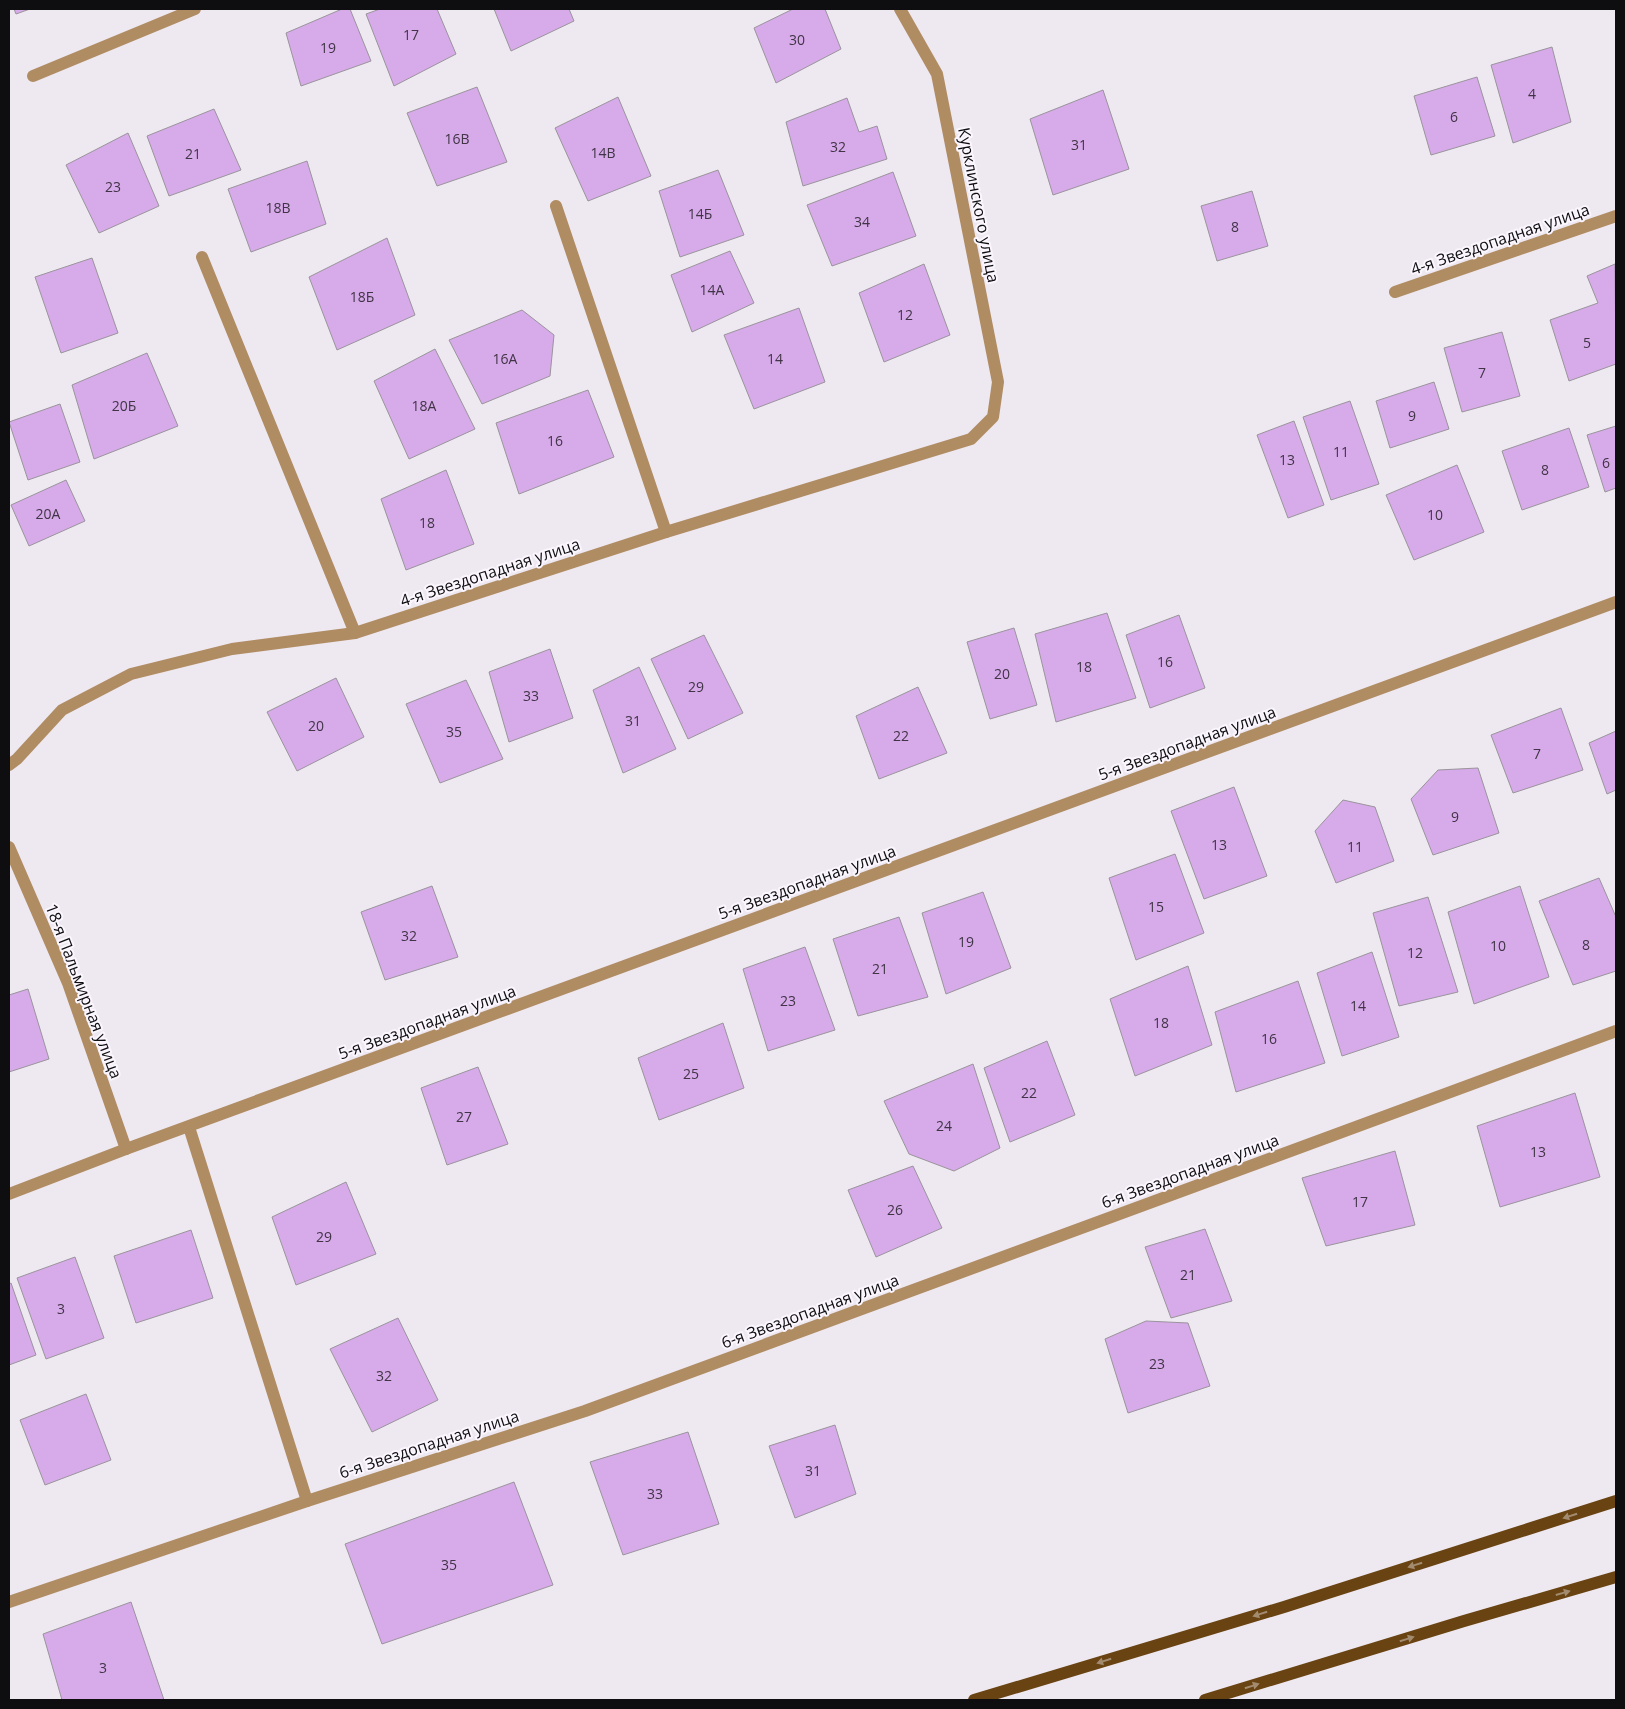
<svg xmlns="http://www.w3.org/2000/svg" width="1625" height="1709" viewBox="0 0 1625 1709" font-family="'Open Sans',sans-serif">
	<rect width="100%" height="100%" fill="#eee8f1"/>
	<g fill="#d7aae9" stroke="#9a949c">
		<polygon points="14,9 30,9 16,14"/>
		<polygon points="342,9 350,9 371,61 301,86 286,33"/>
		<polygon points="380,9 437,9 456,54 394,86 366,14"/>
		<polygon points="494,9 569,9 574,21 511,51"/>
		<polygon points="793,9 825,9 841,49 776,83 754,28"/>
		<polygon points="1552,47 1571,122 1513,143 1491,65"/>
		<polygon points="1477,77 1495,136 1431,155 1414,96"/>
		<polygon points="477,87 507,162 437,186 407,113"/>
		<polygon points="1103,90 1129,169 1053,195 1030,119"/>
		<polygon points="618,97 651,176 588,201 555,128"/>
		<polygon points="847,98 859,132 877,126 887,159 803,186 786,122"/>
		<polygon points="214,109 241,170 169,196 147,136"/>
		<polygon points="128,133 159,206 99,233 66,165"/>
		<polygon points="307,161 326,224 251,252 228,189"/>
		<polygon points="718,170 744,235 680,257 659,191"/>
		<polygon points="893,172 916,236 832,266 807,205"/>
		<polygon points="1252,191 1268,246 1217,261 1201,206"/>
		<polygon points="387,238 415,315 337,350 309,277"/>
		<polygon points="730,251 754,303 692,332 671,275"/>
		<polygon points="92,258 118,333 61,353 35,277"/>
		<polygon points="924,264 950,335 884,362 859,293"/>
		<polygon points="1615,264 1616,364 1569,381 1550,320 1598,303 1587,276"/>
		<polygon points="799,308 825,382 754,409 724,335"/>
		<polygon points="522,310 554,335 550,376 482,404 449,340"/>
		<polygon points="1502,332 1520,396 1462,412 1444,348"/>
		<polygon points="435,349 475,429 409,459 374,381"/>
		<polygon points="147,353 178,426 94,459 72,385"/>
		<polygon points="1434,382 1449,429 1390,448 1376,401"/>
		<polygon points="588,390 614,457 519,494 496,423"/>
		<polygon points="1350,401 1379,484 1331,500 1303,417"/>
		<polygon points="60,404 80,462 28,480 9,422"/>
		<polygon points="1294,421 1324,505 1288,518 1257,435"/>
		<polygon points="1616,426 1616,488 1605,492 1587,435"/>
		<polygon points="1569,428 1589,487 1522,510 1502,451"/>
		<polygon points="1457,465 1484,532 1414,560 1386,495"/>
		<polygon points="446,470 474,544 406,570 381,499"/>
		<polygon points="66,480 85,521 29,546 11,505"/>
		<polygon points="1107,613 1136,698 1056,722 1035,634"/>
		<polygon points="1179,615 1205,688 1150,708 1126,635"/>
		<polygon points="1014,628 1037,705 990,719 967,642"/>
		<polygon points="704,635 743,713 688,739 651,659"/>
		<polygon points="550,649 573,718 509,742 489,672"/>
		<polygon points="639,667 676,749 623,773 593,690"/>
		<polygon points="336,678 364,737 297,771 267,712"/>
		<polygon points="466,680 503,759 440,783 406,704"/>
		<polygon points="918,687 947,753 879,779 856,716"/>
		<polygon points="1561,708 1583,770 1513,793 1491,735"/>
		<polygon points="1616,731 1616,790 1607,794 1589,743"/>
		<polygon points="1478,768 1499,833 1433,855 1411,799 1438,770"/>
		<polygon points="1234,787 1267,876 1204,899 1171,811"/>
		<polygon points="1343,800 1375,807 1394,861 1336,883 1315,831"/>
		<polygon points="1175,854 1204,933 1136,960 1109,878"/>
		<polygon points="1599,878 1616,917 1616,971 1573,985 1539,901"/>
		<polygon points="432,886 458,957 385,980 361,912"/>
		<polygon points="1520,886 1549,977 1474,1004 1448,912"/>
		<polygon points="983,892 1011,968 946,994 922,913"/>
		<polygon points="1428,897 1458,992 1399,1006 1373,913"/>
		<polygon points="899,917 928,997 858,1016 833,939"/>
		<polygon points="805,947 835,1030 768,1051 743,969"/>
		<polygon points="1372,952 1399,1037 1342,1056 1317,973"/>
		<polygon points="1188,966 1212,1045 1135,1076 1110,999"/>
		<polygon points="1298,981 1325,1063 1236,1092 1215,1012"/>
		<polygon points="28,989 49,1059 9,1072 9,995"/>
		<polygon points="723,1023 744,1088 659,1120 638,1058"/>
		<polygon points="1047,1041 1075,1115 1010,1142 984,1068"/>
		<polygon points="973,1064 1000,1148 954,1171 909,1154 884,1101"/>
		<polygon points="478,1067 508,1144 447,1165 421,1088"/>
		<polygon points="1575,1093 1600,1177 1500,1207 1477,1126"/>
		<polygon points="1395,1151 1415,1225 1326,1246 1302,1178"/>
		<polygon points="913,1166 942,1228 876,1257 848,1190"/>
		<polygon points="346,1182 376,1254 296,1285 272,1217"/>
		<polygon points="1205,1229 1232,1301 1171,1318 1145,1247"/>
		<polygon points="191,1230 213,1298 136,1323 114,1256"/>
		<polygon points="75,1257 104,1338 46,1359 17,1278"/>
		<polygon points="11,1283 36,1355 9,1365 9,1284"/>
		<polygon points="398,1318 438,1400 372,1432 330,1349"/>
		<polygon points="1146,1321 1188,1323 1210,1386 1128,1413 1105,1339"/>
		<polygon points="86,1394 111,1460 45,1485 20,1420"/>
		<polygon points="835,1425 856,1494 795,1518 769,1446"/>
		<polygon points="688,1432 719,1524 623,1555 590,1462"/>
		<polygon points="514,1482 553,1585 382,1644 345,1544"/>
		<polygon points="131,1602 164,1700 62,1700 43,1634"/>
	</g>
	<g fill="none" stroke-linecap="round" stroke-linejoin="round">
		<g stroke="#b08c63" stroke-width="12">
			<polyline points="33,76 195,9"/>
			<polyline points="556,206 666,532"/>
			<polyline points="202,257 355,633"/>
			<polyline points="1395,292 1616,216"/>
			<polyline points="9,765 17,759 62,710 131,674 232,649 355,633 666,532 971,439 993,417 998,382 937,74 900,9"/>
			<polyline points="9,847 68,983 126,1149"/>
			<polyline points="189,1127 307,1501"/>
			<polyline points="9,1194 126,1149 1616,602"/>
			<polyline points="9,1602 307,1501 585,1411 1616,1031"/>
		</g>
		<g stroke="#694412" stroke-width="12">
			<polyline points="974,1700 1284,1607 1616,1501"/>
			<polyline points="1205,1700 1464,1621 1616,1577"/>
		</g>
	</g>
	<defs><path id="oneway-solid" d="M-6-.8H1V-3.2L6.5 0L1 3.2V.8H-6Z" transform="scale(1.25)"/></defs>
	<g fill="#a38b70">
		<use href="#oneway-solid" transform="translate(1570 1516) rotate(162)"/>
		<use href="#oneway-solid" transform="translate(1415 1565) rotate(162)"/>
		<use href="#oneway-solid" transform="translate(1563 1593) rotate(-16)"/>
		<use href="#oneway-solid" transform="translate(1260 1614) rotate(163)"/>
		<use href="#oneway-solid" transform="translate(1407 1639) rotate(-17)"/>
		<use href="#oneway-solid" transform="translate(1104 1661) rotate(163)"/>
		<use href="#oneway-solid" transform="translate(1252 1686) rotate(-17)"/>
	</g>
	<g text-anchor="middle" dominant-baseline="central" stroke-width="4" stroke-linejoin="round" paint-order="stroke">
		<g font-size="14" fill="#403446">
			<text x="411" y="34">17</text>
			<text x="797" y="39">30</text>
			<text x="328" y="47">19</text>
			<text x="1532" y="93">4</text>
			<text x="1454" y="116">6</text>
			<text x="457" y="138">16В</text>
			<text x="1079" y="144">31</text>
			<text x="838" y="146">32</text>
			<text x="603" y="152">14В</text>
			<text x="193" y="153">21</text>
			<text x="113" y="186">23</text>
			<text x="278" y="207">18В</text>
			<text x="700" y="213">14Б</text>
			<text x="862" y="221">34</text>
			<text x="1235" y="226">8</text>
			<text x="712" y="289">14А</text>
			<text x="362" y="296">18Б</text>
			<text x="905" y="314">12</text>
			<text x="1587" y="342">5</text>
			<text x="505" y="358">16А</text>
			<text x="775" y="358">14</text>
			<text x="1482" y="372">7</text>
			<text x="124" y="405">20Б</text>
			<text x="424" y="405">18А</text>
			<text x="1412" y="415">9</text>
			<text x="555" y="440">16</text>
			<text x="1341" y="451">11</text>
			<text x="1287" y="459">13</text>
			<text x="1606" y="462">6</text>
			<text x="1545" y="469">8</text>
			<text x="48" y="513">20А</text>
			<text x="1435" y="514">10</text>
			<text x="427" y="522">18</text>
			<text x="1165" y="661">16</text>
			<text x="1084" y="666">18</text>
			<text x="1002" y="673">20</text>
			<text x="696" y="686">29</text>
			<text x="531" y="695">33</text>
			<text x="633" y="720">31</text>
			<text x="316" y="725">20</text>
			<text x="454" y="731">35</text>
			<text x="901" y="735">22</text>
			<text x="1537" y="753">7</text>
			<text x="1455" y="816">9</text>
			<text x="1219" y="844">13</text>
			<text x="1355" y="846">11</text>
			<text x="1156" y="906">15</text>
			<text x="409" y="935">32</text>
			<text x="966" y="941">19</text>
			<text x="1586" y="944">8</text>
			<text x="1498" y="945">10</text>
			<text x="1415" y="952">12</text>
			<text x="880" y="968">21</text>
			<text x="788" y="1000">23</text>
			<text x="1358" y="1005">14</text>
			<text x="1161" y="1022">18</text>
			<text x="1269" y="1038">16</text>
			<text x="691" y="1073">25</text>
			<text x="1029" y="1092">22</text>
			<text x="464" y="1116">27</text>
			<text x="944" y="1125">24</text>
			<text x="1538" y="1151">13</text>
			<text x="1360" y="1201">17</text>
			<text x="895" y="1209">26</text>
			<text x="324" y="1236">29</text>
			<text x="1188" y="1274">21</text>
			<text x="61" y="1308">3</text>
			<text x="1157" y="1363">23</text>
			<text x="384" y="1375">32</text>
			<text x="813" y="1470">31</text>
			<text x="655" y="1493">33</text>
			<text x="449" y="1564">35</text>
			<text x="103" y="1667">3</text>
		</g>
		<g font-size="16" fill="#0e0d0f" stroke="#fbf6fe">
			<text transform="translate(979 205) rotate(79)">Курклинского улица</text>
			<text transform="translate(1500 239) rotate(-19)">4-я Звездопадная улица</text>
			<text transform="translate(490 572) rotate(-18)">4-я Звездопадная улица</text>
			<text transform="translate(1187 743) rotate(-20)">5-я Звездопадная улица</text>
			<text transform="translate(807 882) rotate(-20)">5-я Звездопадная улица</text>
			<text transform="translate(84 991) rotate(69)">18-я Пальмирная улица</text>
			<text transform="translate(427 1022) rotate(-20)">5-я Звездопадная улица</text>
			<text transform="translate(1190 1171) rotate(-20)">6-я Звездопадная улица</text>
			<text transform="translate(810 1311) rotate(-20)">6-я Звездопадная улица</text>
			<text transform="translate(429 1444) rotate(-18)">6-я Звездопадная улица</text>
		</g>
	</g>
	<rect width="1625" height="1709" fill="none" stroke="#0e0d0f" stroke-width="20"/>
</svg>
